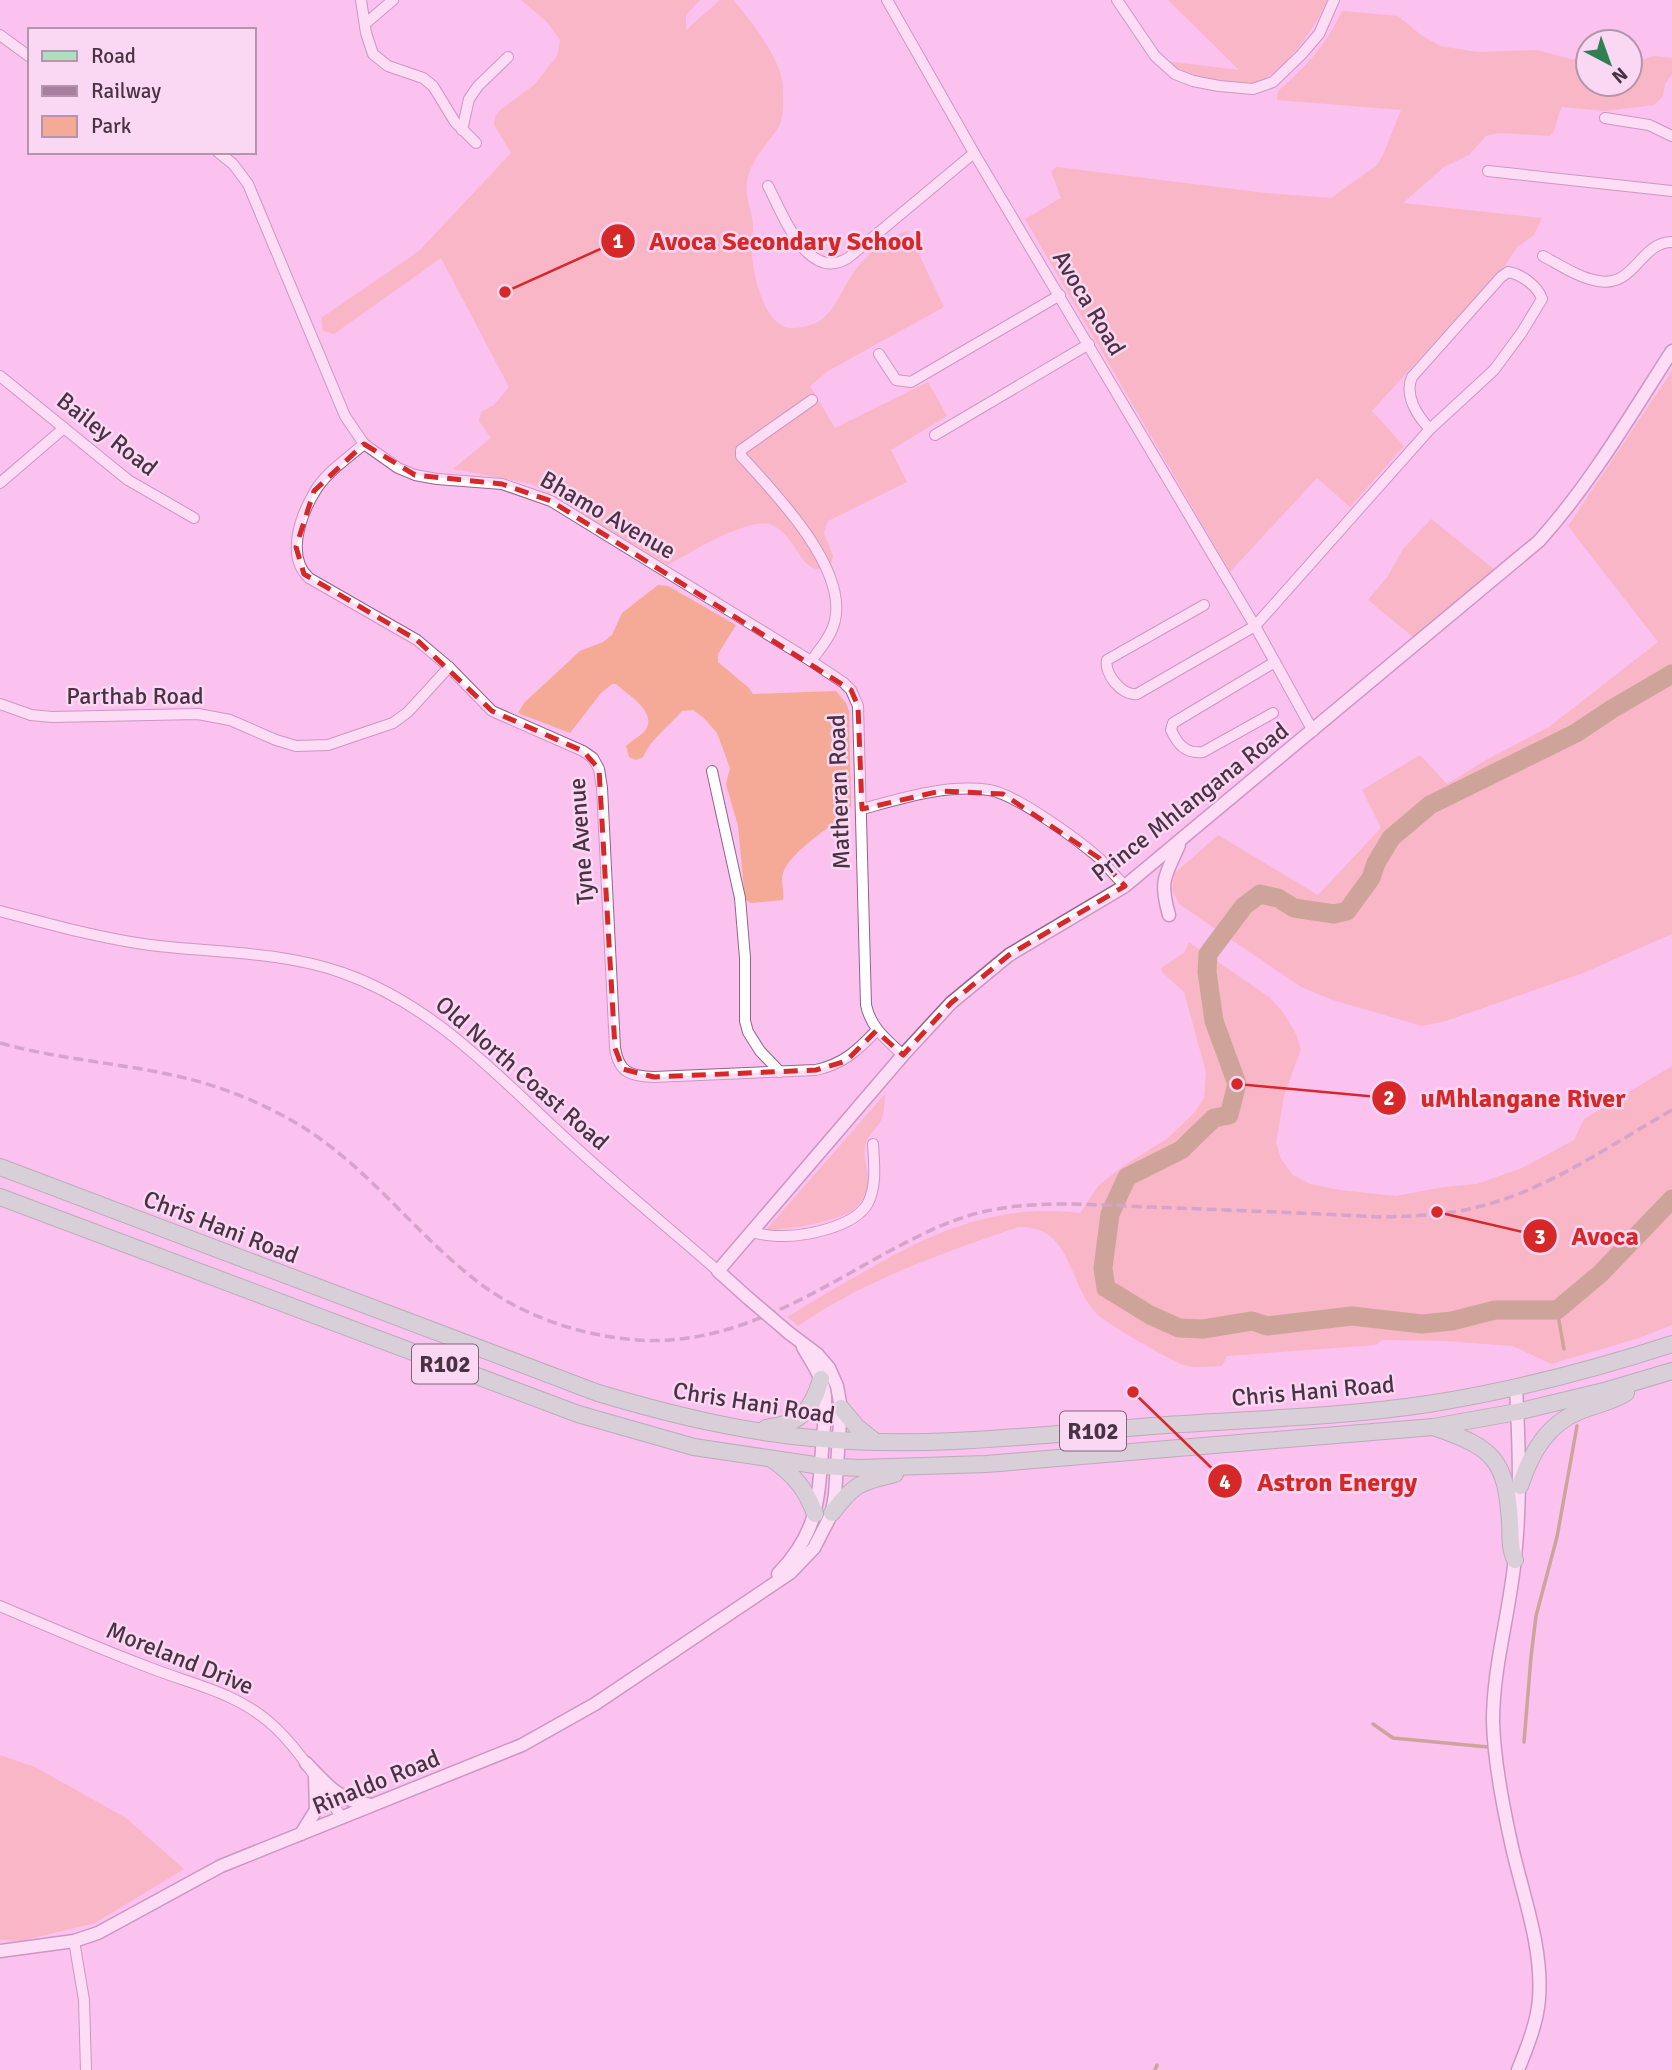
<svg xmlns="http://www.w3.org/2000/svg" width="1672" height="2070" viewBox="0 0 1672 2070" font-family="Signika,sans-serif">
	<rect width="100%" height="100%" fill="#fbc1ef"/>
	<g fill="#f5a997">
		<path d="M 521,0 L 700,0 L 686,15 L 686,30 L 720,0 L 733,0 C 751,20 781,59 783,86 C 783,99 785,117 778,128 C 767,145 749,161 747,183 C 745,196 752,212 753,225 C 753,236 751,247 752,257 C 754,279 766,331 795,328 C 802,328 816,324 821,320 C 836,309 843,287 854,272 C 866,256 887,235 908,231 L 944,307 L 828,371 L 810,386 L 835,428 L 928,382 L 947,416 L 891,450 L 907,482 L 828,521 L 824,533 L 833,556 L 831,565 C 801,583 799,536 772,525 C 749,516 690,553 668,565 L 532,484 L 453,469 L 491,438 L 479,421 L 481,412 L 494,405 L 509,387 L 441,258 L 334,334 L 323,331 L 321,318 L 419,251 L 511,153 L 494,125 L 495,117 L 500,110 L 534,85 L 557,56 L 560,40 L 547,22 Z"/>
		<path d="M 1168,0 L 1327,0 C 1318,25 1281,77 1254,83 C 1239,86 1193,77 1180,70 C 1175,68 1171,64 1166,61 L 1239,70 Z"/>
		<path d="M 1342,11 L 1398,16 L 1421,35 L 1440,46 L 1477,52 L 1537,50 L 1570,59 L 1588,60 L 1588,84 L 1630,84 L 1630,64 L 1654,56 L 1672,58 L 1672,74 L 1665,84 L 1663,96 L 1654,105 L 1605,111 L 1562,107 C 1556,117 1558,128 1550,136 L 1497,133 L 1486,136 L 1469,155 L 1444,167 L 1403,203 L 1542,218 L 1534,235 L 1517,247 L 1506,264 L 1372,411 L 1404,446 L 1350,507 L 1317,478 L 1230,572 L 1025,219 L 1061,198 L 1051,171 L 1057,167 L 1266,193 L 1331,198 L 1377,165 L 1383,155 L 1401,110 L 1277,100 L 1278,91 C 1305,68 1327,44 1342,11 Z"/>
		<polygon points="1672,371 1672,934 1583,973 1446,1021 1422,1026 1333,1000 1301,987 1179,904 1172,890 1174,874 1218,835 1318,895 1381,828 1362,790 1420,755 1447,784 1486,760 1549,727 1658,642 1568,526"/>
		<polygon points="1431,519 1494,569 1413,637 1368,600 1388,576 1403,549"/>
		<path d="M 658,585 L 668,586 L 736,625 L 718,654 L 718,662 L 749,688 L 753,694 L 836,691 L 846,703 L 849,711 L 851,806 L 848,813 C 830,827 790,852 783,873 C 780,882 785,891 783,900 L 751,903 L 745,899 L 738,826 L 726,784 L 730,768 L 717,733 L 704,718 L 693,710 L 682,711 C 668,727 651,739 643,757 L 636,760 L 629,757 L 626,746 C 631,741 639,737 644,732 C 660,713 628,695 616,684 L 612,684 L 601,693 L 570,733 L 518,713 L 525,702 L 580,651 L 603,642 L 612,635 L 622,613 Z"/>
		<path d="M 1189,942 L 1269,997 L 1283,1012 L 1296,1034 L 1301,1049 L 1284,1096 L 1276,1143 L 1281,1159 L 1293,1175 L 1310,1184 L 1340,1190 L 1396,1196 L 1443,1187 L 1477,1184 L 1522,1168 L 1574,1140 L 1584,1119 L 1672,1066 L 1672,1325 L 1639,1338 L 1551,1364 L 1513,1346 L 1443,1341 L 1382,1340 L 1376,1345 L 1227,1356 L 1222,1366 C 1211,1366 1195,1369 1184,1365 C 1170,1360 1105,1323 1096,1313 C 1067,1282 1072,1225 1018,1227 C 943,1253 864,1280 798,1326 L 788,1317 C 812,1301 837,1287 862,1273 C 932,1232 997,1203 1080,1213 L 1099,1185 L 1122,1167 L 1168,1138 L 1195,1112 L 1204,1098 L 1206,1072 L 1184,992 L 1162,972 L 1161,968 L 1184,953 Z"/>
		<path d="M 885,1094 C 884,1105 885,1117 878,1125 C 873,1132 868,1135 866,1143 C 861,1157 870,1171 868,1186 C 866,1196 859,1206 850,1212 C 833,1222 786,1230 766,1230 Z"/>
		<polygon points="0,1755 35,1767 126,1818 184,1869 95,1923 21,1941 0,1940"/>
	</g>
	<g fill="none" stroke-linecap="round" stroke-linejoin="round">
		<g stroke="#978234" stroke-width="3.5">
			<polyline points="1557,1310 1564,1349"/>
			<polyline points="1373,1724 1393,1738 1488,1747"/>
			<polyline points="1524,1742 1531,1657 1536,1616 1557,1537 1577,1426"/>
			<polyline points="1155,2070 1157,2065"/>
		</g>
		<polyline stroke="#978234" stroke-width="19" points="1672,674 1612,709 1576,733 1430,805 1391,838 1376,863 1371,878 1347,911 1334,914 1294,908 1278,898 1260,894 1244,906 1208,954 1207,972 1214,1021 1237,1084 1229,1115 1214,1118 1181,1150 1127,1177 1110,1214 1103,1268 1106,1288 1150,1315 1179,1328 1203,1329 1252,1321 1267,1326 1352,1316 1422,1324 1452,1321 1495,1310 1557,1310 1600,1274 1672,1199"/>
		<defs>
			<g id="minor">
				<polyline points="361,0 366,33 373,54 388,66 423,78 433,86 455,122 476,143"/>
				<polyline points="887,0 974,153 1255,626 1313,731"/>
				<polyline points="1117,0 1155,56 1175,74 1193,81 1219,86 1253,89 1273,82 1301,55 1319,34 1334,0"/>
				<polyline points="365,24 393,0"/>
				<polyline points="0,35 30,57"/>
				<polyline points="1605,118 1649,125 1672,136"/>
				<polyline points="462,130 469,99 478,86 508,57"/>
				<path d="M 218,152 L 233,164 L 248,184 L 345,416 L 364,444 L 398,468 L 415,475 L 437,479 L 502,484 L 551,501 L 811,661 L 844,683 L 851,690 L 858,706 L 866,1005 C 871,1028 886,1039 903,1055"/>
				<polyline points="1488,171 1672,191"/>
				<path d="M 768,186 C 783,214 807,283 848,258 L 974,153"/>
				<path d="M 1543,256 C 1560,265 1579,278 1598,281 C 1635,288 1640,242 1672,242"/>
				<polyline points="879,354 896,380 911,382 1060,295"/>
				<polyline points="0,376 128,480 194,518"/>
				<polyline points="935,435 1089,344"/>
				<path d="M 364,444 C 348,458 325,473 314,493 C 300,517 286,557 309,578 L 417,640 L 449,667 L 492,711 L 583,751 L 593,758 L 599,769 L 602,788 L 615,1048 C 619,1073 630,1076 654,1077 L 816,1070 C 843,1064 857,1051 876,1031"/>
				<polyline points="0,483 64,428"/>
				<path d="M 1204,605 L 1107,660 C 1104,674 1122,696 1137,694 L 1255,626 L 1430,429 L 1494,370 L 1522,332 L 1542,299 C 1538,286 1521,274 1508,272 L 1501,277 L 1412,377 C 1404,395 1417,416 1430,429"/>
				<path d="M 811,661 C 820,649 832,635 835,620 C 847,567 774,492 741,456 L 741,450 L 812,400"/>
				<polyline points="0,704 31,715 52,717 198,714 230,720 276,740 296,746 328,745 393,723 408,712 449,667"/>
				<path d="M 1273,713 L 1203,752 C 1186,754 1178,745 1171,730 L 1173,723 L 1275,662"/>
				<polyline points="712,771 740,898 745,958 745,1021 748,1032 760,1051 780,1072"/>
				<path d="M 862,809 C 903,798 946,784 989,790 C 1016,794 1078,840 1099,858 C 1108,867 1116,877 1125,886"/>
				<path d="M 0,911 C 49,924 99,938 150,945 C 215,953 281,951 343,973 C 437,1006 502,1081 574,1146 C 621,1189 670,1229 718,1271"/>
				<path d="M 751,1232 C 760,1234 770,1236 778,1236 C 804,1237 855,1227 868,1203 C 877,1185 874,1163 873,1144"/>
				<path d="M 0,1606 C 49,1627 98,1648 148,1667 C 190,1684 232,1691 268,1721 C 299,1747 320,1785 342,1818"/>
				<polyline points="74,1941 84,2000 86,2070"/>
			</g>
			<g id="tertiary">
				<path d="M 1169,915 C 1159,880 1165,877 1179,845"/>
				<path d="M 748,1298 L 718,1271 L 903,1055 L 951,1003 L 1009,955 L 1125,886 L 1539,541 C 1591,483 1630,416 1672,351"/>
				<path d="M 1516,1387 C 1519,1444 1521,1501 1515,1557 C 1510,1612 1493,1666 1493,1721 C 1494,1762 1503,1807 1512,1847 C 1523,1896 1543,1947 1539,1999 C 1537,2024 1527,2047 1518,2070"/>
				<path d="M 778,1574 C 817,1533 818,1504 822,1450 C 823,1433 826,1414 825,1396 C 823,1378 812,1363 803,1347"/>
				<path d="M 306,1763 C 327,1785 339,1801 371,1805"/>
				<polyline points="301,1834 316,1810 315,1777"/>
				<polyline points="0,1951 74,1941 98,1933 221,1866 522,1745 595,1704 790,1573 814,1548 832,1513 835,1494 841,1408 837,1386 829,1368 817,1354 789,1333"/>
			</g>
			<g id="primary">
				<path d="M 0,1167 L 598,1393 C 672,1415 746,1433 823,1439 C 937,1449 1053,1433 1167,1425 C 1254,1419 1342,1417 1428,1404 C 1511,1391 1592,1370 1672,1344"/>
				<polyline points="0,1197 578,1414 694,1447 821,1466 860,1468 986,1464 1433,1427 1517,1412 1608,1390 1672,1371"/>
				<polyline points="841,1408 857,1427 876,1442"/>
				<path d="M 766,1428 C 799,1424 812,1411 821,1379"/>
				<path d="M 1436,1428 C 1494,1448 1506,1460 1510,1522 C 1511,1536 1509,1547 1515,1560"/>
				<path d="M 773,1460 C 794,1475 806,1489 815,1514"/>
				<path d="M 1520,1486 C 1531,1453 1547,1424 1580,1411 C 1595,1405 1612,1402 1626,1393"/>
				<path d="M 832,1513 C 854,1484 860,1482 895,1474"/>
			</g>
		</defs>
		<use href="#minor" stroke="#96628d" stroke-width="12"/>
		<use href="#tertiary" stroke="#96628d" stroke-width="15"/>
		<use href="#primary" stroke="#689477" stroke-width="18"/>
		<use href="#minor" stroke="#fff" stroke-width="10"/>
		<use href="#tertiary" stroke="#fff" stroke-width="12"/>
		<use href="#primary" stroke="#afdfbe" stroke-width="16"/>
		<path stroke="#a87e9f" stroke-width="3.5" stroke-dasharray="10 5" stroke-linecap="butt" d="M 0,1043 C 61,1060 124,1063 185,1078 C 223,1087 262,1103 296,1123 C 371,1167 419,1241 489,1290 C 532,1319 584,1336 637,1340 C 726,1346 800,1301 875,1259 C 908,1241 941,1223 978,1213 C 1033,1199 1093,1205 1150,1207 C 1228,1210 1305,1213 1383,1217 C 1417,1216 1451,1215 1485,1205 C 1552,1187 1612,1144 1672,1110"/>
		<defs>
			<polyline id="tertiary-bridge" points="748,1298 789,1333"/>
		</defs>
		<use href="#tertiary-bridge" stroke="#96628d" stroke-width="15" stroke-linecap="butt"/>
		<use href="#tertiary-bridge" stroke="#fff" stroke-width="12"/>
	</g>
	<path d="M0 0H1672V2070H0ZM 364,444 L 415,475 L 502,484 L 551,501 L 851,690 L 858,706 L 862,809 L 941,791 L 1003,794 L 1099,858 L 1125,886 L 1009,955 L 951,1003 L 903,1055 L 876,1031 L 846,1061 L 816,1070 L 654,1077 L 623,1069 L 615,1048 L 599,769 L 583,751 L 492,711 L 417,640 L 304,574 L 296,547 L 314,491 Z" fill="#fbc1ef" fill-opacity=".55" fill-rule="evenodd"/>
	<path fill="none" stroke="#d62828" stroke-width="5" stroke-dasharray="14 9" stroke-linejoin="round" d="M 364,444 L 415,475 L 502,484 L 551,501 L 851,690 L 858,706 L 862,809 L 941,791 L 1003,794 L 1099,858 L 1125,886 L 1009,955 L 951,1003 L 903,1055 L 876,1031 L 846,1061 L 816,1070 L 654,1077 L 623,1069 L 615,1048 L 599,769 L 583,751 L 492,711 L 417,640 L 304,574 L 296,547 L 314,491 Z"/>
	<g text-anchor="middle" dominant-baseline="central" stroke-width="5" stroke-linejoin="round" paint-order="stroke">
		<g fill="#fad7f2" stroke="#7e6478" stroke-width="2">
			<rect x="412" y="1344.5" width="66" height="39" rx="5"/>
			<rect x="1060" y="1411.5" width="66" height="39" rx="5"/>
		</g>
		<g font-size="23" font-weight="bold" fill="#493244">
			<text x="445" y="1364">R102</text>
			<text x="1093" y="1431">R102</text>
		</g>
		<g font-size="24" fill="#493244" stroke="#fad7f2">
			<text transform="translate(1089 303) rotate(59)">Avoca Road</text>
			<text transform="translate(107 434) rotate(38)">Bailey Road</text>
			<text transform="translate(608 515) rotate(30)">Bhamo Avenue</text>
			<text x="135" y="696">Parthab Road</text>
			<text transform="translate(839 792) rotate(-92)">Matheran Road</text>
			<text transform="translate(1190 802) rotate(-38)">Prince Mhlangana Road</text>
			<text transform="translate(581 841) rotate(-94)">Tyne Avenue</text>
			<text transform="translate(522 1073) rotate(41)">Old North Coast Road</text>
			<text transform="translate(221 1227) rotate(21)">Chris Hani Road</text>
			<text transform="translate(1313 1391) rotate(-5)">Chris Hani Road</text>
			<text transform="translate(754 1403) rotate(9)">Chris Hani Road</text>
			<text transform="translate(180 1658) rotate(22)">Moreland Drive</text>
			<text transform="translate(376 1782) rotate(-22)">Rinaldo Road</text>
		</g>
	</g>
	<path fill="none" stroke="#d62828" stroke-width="2.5" d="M505 292L618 241M1237 1084L1389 1098M1437 1212L1540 1236M1133 1392L1225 1481"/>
	<g fill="#d62828" stroke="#fad7f2" stroke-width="2.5">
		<circle cx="505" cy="292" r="7"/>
		<circle cx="1237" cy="1084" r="7"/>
		<circle cx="1437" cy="1212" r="7"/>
		<circle cx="1133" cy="1392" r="7"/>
		<circle cx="618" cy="241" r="18"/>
		<circle cx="1389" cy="1098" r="18"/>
		<circle cx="1540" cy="1236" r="18"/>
		<circle cx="1225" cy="1481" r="18"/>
	</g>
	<g font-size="21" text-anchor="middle" font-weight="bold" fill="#fff">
		<text x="618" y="248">1</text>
		<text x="1389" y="1105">2</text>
		<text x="1540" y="1244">3</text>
		<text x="1225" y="1489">4</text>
	</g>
	<g font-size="26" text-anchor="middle" font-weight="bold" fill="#d62828" stroke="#fad7f2" stroke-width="5" stroke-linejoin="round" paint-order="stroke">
		<text x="786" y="250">Avoca Secondary School</text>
		<text x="1523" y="1107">uMhlangane River</text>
		<text x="1605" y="1245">Avoca</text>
		<text x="1337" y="1491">Astron Energy</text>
	</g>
	<rect x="28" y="28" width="228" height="126" fill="#fad7f2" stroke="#b395ac" stroke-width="2"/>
	<rect x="42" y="51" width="35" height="10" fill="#afdfbe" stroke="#b395ac" stroke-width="2"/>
	<text x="91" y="63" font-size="21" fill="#493244">Road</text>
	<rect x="42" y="86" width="35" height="10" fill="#a87e9f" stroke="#b395ac" stroke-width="2"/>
	<text x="91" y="98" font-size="21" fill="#493244">Railway</text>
	<rect x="42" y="116" width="35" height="21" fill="#f5a997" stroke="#b395ac" stroke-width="2"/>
	<text x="91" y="133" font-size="21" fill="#493244">Park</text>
	<g transform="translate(1609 63) rotate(139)"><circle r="33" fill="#fad7f2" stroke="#b395ac" stroke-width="2"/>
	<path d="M0-5L12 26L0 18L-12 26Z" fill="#307f4f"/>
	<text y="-10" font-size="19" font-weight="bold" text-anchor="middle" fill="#493244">N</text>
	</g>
</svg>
